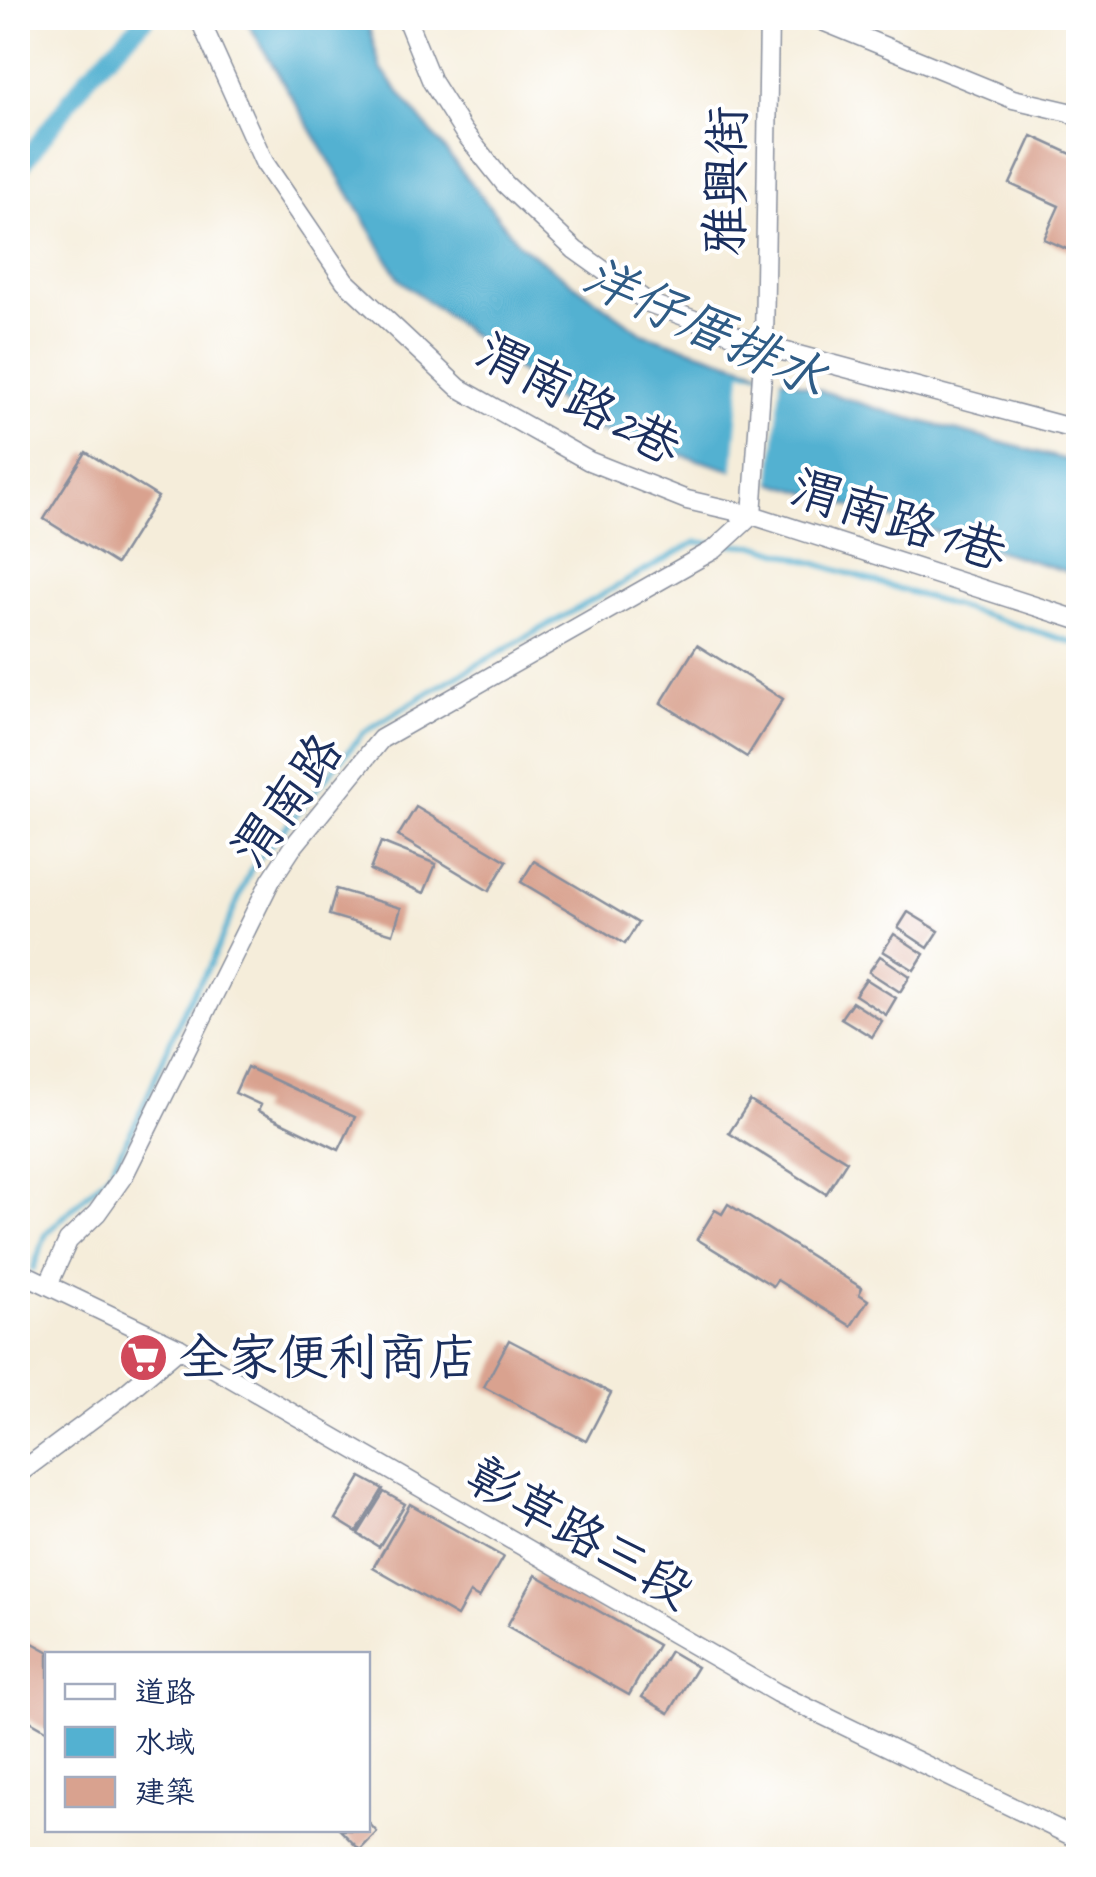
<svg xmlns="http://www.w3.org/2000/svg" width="1096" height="1877" viewBox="0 0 1096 1877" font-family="Caveat,'LXGW WenKai TC',sans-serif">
	<rect width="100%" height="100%" fill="#fff"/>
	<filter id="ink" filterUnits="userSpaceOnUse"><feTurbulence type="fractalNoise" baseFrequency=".01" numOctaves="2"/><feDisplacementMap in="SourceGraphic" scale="20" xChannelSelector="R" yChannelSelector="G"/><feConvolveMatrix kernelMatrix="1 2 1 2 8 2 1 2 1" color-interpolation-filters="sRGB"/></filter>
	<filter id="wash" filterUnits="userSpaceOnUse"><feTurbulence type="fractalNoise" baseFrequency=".0048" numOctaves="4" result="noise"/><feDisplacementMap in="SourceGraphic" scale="40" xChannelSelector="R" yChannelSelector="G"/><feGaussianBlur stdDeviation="2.25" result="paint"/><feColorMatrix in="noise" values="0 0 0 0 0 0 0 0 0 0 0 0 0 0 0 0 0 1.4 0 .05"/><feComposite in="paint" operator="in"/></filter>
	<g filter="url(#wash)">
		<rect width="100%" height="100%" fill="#f5edda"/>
		<polygon fill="#53b1d1" stroke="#377098" stroke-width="2.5" points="245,18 366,18 381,69 520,245 642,333 891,413 1078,463 1078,575 593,428 400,280"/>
		<polygon fill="#f5edda" points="742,372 781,375 771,484 733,476"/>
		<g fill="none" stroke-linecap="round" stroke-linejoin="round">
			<g stroke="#53b1d1" stroke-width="5">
				<polyline points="728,544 759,546 1078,644"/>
				<polyline points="33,1269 46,1234 109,1173 138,1118 185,1007 211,964 251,869 364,732 436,688 696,542 712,543"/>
			</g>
			<polyline stroke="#53b1d1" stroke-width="18" points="18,170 90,74 146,18"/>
		</g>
		<g id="blocks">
			<g fill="#d9a28f">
				<polygon points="1032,136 1078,157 1078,254 1044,239 1059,206 1010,184"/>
				<polygon points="86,452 158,497 116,564 44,519"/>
				<polygon points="697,645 783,699 747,757 661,703"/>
				<polygon points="416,807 507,861 489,891 398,836"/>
				<polygon points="381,842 436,864 424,893 370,870"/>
				<polygon points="534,861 638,923 625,944 521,882"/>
				<polygon points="336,889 401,908 393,934 329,915"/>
				<polygon points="908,912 939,931 928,948 898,928"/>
				<polygon points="894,934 924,954 914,970 883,951"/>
				<polygon points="880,956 910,976 900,992 869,972"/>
				<polygon points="866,979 896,998 886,1015 855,995"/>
				<polygon points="852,1002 882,1021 872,1037 841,1018"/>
				<polygon points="247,1067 355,1117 339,1150 258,1111 261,1105 235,1093"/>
				<polygon points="750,1101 847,1161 826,1194 729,1133"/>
				<polygon points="728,1204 862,1288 859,1294 868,1300 851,1326 777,1280 773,1286 697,1239 715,1210 722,1214"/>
				<polygon points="509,1340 611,1393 586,1441 484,1387"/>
				<polygon points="361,1477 383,1489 357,1532 336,1519"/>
				<polygon points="384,1492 405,1504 379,1547 358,1534"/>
				<polygon points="410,1504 503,1557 479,1598 470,1593 457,1616 373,1568"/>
				<polygon points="536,1575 658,1645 629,1695 507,1626"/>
				<polygon points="18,1635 53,1654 48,1654 48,1731 18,1714"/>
				<polygon points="670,1651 697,1667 669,1713 642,1697"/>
				<polygon points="368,1822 377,1832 360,1850 340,1830 368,1830"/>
			</g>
		</g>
	</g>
	<g filter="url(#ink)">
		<use href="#blocks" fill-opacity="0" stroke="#888e9c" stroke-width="2.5"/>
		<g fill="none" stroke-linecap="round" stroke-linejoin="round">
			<defs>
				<g id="minor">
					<polyline points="199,18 264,162 345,281 459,388 589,461 687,500 752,515 1078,620"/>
					<polyline points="406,18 432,82 463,131 505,184 575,250 649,303 764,346 1078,430"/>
					<polyline points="815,18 1013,99 1069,112 1078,118"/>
					<polyline points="752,515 764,346 769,18"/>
					<polyline points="18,1271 179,1348 777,1693 1078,1839"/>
					<polyline points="48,1285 68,1241 97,1213 124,1175 271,880 292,848 381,739 715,549 752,515"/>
					<polyline points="18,1474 120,1398 179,1348"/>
				</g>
			</defs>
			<use href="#minor" stroke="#888e9c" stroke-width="21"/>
			<use href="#minor" stroke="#fff" stroke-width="18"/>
		</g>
	</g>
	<defs>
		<symbol id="supermarket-disc" viewBox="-11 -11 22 22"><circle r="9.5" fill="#d1495b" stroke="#fff"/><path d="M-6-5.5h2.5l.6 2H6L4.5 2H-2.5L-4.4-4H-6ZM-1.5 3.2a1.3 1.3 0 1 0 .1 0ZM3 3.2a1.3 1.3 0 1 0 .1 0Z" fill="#fff"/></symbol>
	</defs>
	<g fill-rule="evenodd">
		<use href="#supermarket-disc" x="116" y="1330" width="55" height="55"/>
	</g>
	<g text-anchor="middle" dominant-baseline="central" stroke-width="8" stroke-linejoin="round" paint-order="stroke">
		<g font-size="50" fill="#1b2f5e" stroke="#fff">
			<text transform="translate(726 181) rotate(-89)">雅興街</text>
			<text transform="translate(579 399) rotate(28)">渭南路2巷</text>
			<text transform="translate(899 520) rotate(18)">渭南路1巷</text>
			<text transform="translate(287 800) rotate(-54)">渭南路</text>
			<text transform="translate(580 1533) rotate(30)">彰草路三段</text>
		</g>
		<g font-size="50" fill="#1b2f5e" stroke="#fff" text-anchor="start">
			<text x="178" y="1357">全家便利商店</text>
		</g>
		<g font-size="52" font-style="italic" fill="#2f5c86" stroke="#fff">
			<text transform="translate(705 327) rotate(25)">洋仔厝排水</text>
		</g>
	</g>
	<rect width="1096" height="1877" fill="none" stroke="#fff" stroke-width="60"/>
	<rect x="45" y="1652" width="325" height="180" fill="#ffffff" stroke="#a4acbf" stroke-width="2.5"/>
	<rect x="65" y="1684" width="50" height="15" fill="#ffffff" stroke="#a4acbf" stroke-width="2.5"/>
	<text x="135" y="1702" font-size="30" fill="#1b2f5e">道路</text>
	<rect x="65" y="1727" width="50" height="30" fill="#53b1d1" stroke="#a4acbf" stroke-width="2.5"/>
	<text x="135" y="1752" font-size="30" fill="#1b2f5e">水域</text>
	<rect x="65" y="1777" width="50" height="30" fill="#d9a28f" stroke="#a4acbf" stroke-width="2.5"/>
	<text x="135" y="1802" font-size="30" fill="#1b2f5e">建築</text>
</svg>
